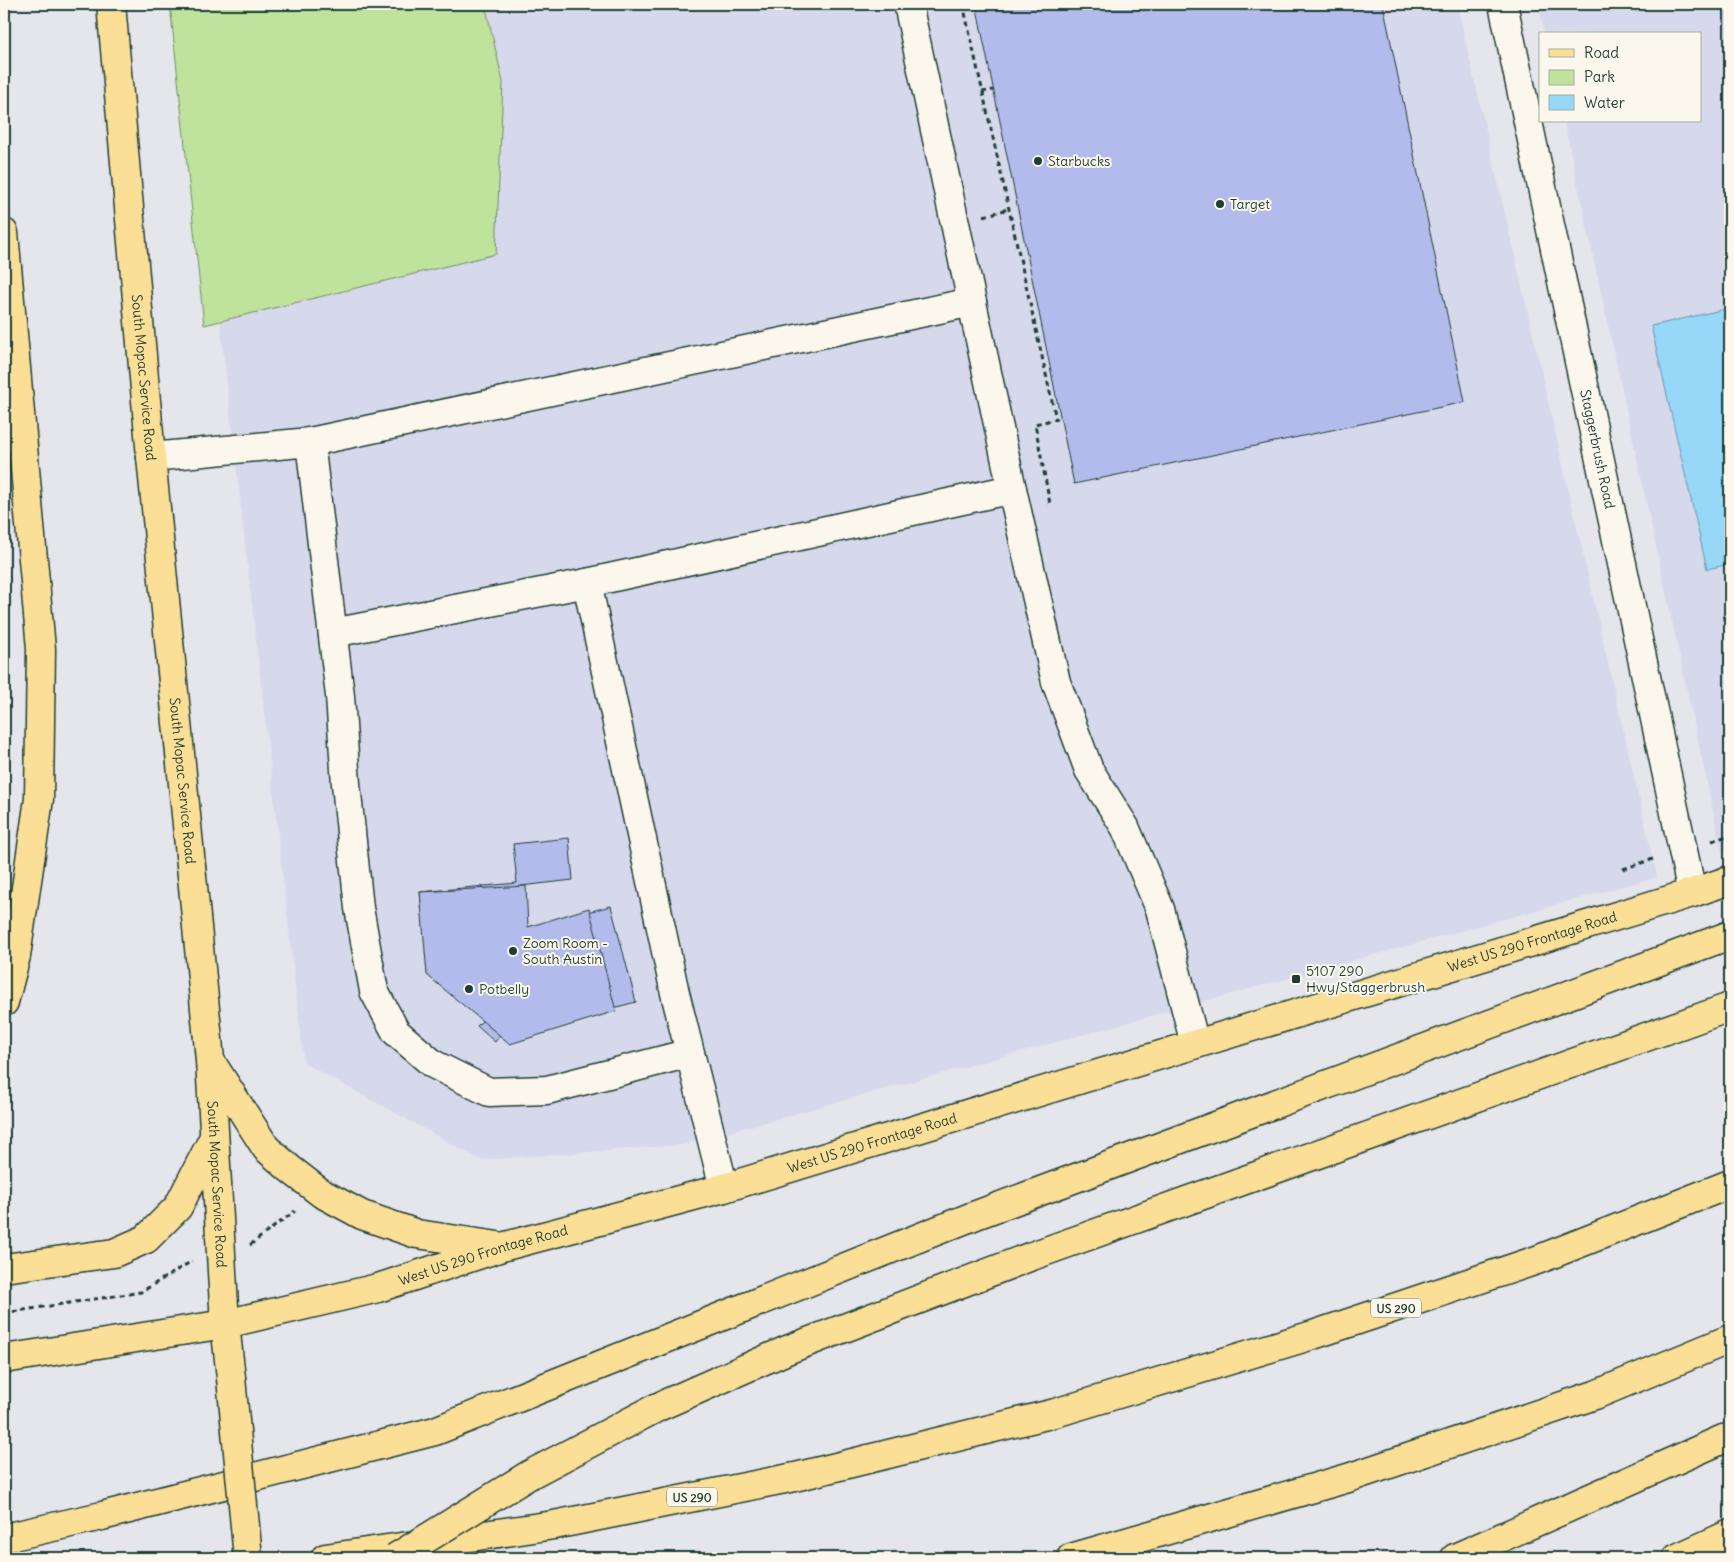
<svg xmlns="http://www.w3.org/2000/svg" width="1734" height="1562" viewBox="0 0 1734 1562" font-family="Delius,sans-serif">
	<rect width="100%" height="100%" fill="#e5e5ec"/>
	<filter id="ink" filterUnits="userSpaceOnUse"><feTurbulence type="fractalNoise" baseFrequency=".02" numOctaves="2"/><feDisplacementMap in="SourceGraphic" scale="10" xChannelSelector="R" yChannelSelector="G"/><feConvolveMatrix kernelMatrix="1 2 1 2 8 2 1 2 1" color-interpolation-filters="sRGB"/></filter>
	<g filter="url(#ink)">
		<g fill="#d6d8ec">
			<polygon points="184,4 1457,4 1657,877 681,1145 481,1160 304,1063"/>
			<polygon points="1538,4 1730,4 1730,849 1722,852 1564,121 1700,121 1700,34 1545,34"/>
		</g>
		<polygon fill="#bfe29c" stroke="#6f9068" points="170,4 485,4 503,82 496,254 204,325"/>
		<polygon fill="#97d7f8" stroke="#6799aa" points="1730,308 1730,564 1707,569 1651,326"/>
		<g fill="#b3bbec" stroke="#1f3d34">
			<polygon points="976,4 1383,4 1465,402 1074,484"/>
			<polygon points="569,838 573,880 521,886 524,928 611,906 636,1002 503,1037 500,1035 495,1042 477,1026 484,1019 428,968 420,892 517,883 513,844"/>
			<polygon points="526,886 528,927 589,908 616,1011 510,1044 427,975 420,892"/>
		</g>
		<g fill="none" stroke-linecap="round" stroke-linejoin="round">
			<defs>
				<g id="minor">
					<polyline points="908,4 1012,489 1056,682 1089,770 1125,827 1160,909 1195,1044"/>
					<path id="s1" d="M 1503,4 L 1692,893"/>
					<polyline points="310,442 972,302"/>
					<polyline points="151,457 310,442 340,696 346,784 359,908 374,991 396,1032 433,1064 489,1092 547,1090 690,1053 724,1188"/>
					<polyline points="587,583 675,993 690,1053"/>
					<polyline points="333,633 587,583 1012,489"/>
				</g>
				<g id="major">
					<path id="s2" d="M 111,4 L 151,457 L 210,1060 L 225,1324 L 231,1378"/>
					<polyline points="211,1062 266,1148 290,1169 321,1193 362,1215 417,1234 498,1246"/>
					<polyline points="4,1268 114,1253 146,1239 178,1207 213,1139"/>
					<path id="s3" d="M 4,1359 L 225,1324 L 378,1288 L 502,1247 L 724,1188 L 1692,893 L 1730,880"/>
				</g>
				<g id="highway">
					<polyline points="4,233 41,649 39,799 16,956 4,1002"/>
					<polyline points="1032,1256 1730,1007"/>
					<polyline points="4,1538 102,1516 435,1431 976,1215 1730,935"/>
					<polyline points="325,1558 554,1525 795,1477 1055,1413 1313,1335 1537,1260 1730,1184"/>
					<polyline points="1071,1558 1348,1478 1595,1395 1730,1339"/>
					<polyline points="1455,1558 1730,1436"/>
					<polyline points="1677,1558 1730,1534"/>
				</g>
			</defs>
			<use href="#minor" stroke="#1f3d34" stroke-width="31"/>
			<use href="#major" stroke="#1f3d34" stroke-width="31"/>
			<use href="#highway" stroke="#1f3d34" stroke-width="31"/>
			<g stroke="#1f3d34" stroke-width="3" stroke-dasharray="5 4" stroke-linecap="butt">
				<polyline points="963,4 1056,419 1035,424 1050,504 1047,504"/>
				<polyline points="982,92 993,90"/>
				<polyline points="984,216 1008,209"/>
				<polyline points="1712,841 1730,835"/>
				<polyline points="1623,869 1653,859"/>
				<polyline points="250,1245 295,1211"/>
				<polyline points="4,1313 141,1292 192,1261"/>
			</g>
			<use href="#minor" stroke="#fbf7ec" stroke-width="28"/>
			<use href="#major" stroke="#fbdf96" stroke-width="28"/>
			<use href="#highway" stroke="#fbdf96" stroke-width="28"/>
			<defs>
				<polyline id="major-bridge" points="231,1378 248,1558"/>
				<polyline id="highway-bridge" points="395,1558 529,1475 658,1407 787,1350 1032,1256"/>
			</defs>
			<use href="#major-bridge" stroke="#1f3d34" stroke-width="31" stroke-linecap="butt"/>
			<use href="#highway-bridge" stroke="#1f3d34" stroke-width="31" stroke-linecap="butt"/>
			<use href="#major-bridge" stroke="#fbdf96" stroke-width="28"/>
			<use href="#highway-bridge" stroke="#fbdf96" stroke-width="28"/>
		</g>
	</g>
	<g fill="#1f3d34" stroke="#fbf7ec" stroke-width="2">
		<circle cx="1038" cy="161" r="5"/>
		<circle cx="1220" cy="204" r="5"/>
		<circle cx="513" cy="951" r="5"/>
		<rect x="1291" y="974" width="10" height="10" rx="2.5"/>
		<circle cx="469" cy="989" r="5"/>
	</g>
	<g text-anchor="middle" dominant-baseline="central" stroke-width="4" stroke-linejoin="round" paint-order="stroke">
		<g fill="#fbf7ec" stroke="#61756b" stroke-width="1">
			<rect x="1371" y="1298.5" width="50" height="19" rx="4"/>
			<rect x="667" y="1487.5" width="50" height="19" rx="4"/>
		</g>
		<g font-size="12" font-weight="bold" fill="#1f3d34">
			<text x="1396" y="1308">US 290</text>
			<text x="692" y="1497">US 290</text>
		</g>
		<g font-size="14" fill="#1f3d34" stroke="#fbf7ec" text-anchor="start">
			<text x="1048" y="161">Starbucks</text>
			<text x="1230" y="204">Target</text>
			<text x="523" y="943">Zoom Room -<tspan x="523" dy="16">South Austin</tspan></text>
			<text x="1306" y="971">5107 290<tspan x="1306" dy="16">Hwy/Staggerbrush</tspan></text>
			<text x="479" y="989">Potbelly</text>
		</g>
		<g font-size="14" fill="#1f3d34" stroke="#fbf7ec">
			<text stroke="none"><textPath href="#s2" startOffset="375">South Mopac Service Road</textPath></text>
			<text stroke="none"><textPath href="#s1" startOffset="455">Staggerbrush Road</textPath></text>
			<text stroke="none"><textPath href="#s2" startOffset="780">South Mopac Service Road</textPath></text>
			<text stroke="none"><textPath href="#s3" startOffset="1586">West US 290 Frontage Road</textPath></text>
			<text stroke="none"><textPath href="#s3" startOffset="896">West US 290 Frontage Road</textPath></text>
			<text stroke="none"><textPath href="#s2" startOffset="1185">South Mopac Service Road</textPath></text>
			<text stroke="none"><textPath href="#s3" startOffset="491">West US 290 Frontage Road</textPath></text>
		</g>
	</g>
	<rect width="1734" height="1562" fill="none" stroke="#fbf7ec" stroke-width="20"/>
	<rect x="10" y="10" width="1714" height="1542" fill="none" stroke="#1f3d34" stroke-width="2" filter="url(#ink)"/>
	<rect x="1539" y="32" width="162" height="90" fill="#fbf7ec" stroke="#a3ada2"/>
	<rect x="1549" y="49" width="25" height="8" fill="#fbdf96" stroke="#a3ada2"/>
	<text x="1584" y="58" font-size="15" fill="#1f3d34">Road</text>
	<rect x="1549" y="70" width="25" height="15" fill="#bfe29c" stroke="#a3ada2"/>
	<text x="1584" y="82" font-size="15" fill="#1f3d34">Park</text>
	<rect x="1549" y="95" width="25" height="15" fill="#97d7f8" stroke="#a3ada2"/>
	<text x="1584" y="108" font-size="15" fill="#1f3d34">Water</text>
</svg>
